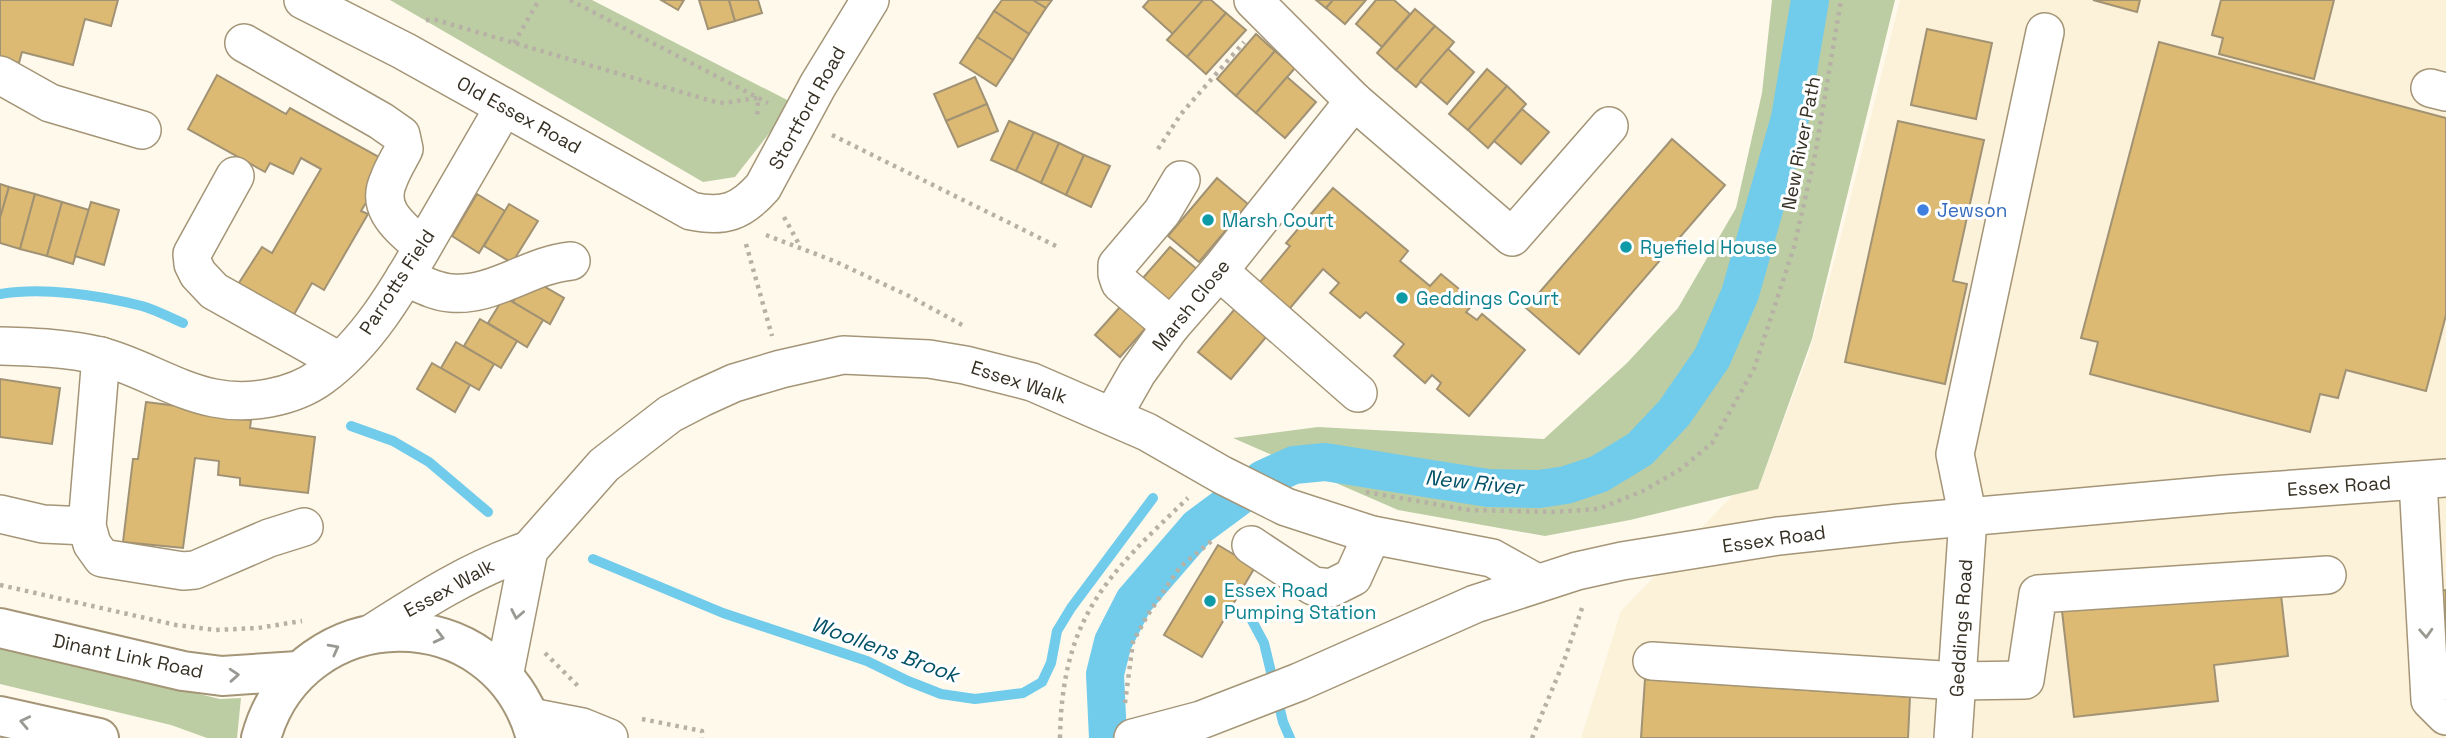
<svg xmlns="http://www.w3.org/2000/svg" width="2446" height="738" viewBox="0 0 2446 738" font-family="'Space Grotesk',sans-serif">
	<rect width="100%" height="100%" fill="#fff9ec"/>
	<polygon fill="#fcf1d9" points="1900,0 2446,0 2446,738 1581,738 1621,611 1735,493 1758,489 1809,353 1841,236"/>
	<g fill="#bccda4">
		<polygon points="390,0 592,0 793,103 735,177 703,182"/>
		<polygon points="1772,0 1895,0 1812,339 1758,489 1630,520 1545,536 1398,510 1233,438 1318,427 1544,439 1627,363 1678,308 1736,208 1762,93"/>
		<polygon points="0,646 220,699 241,698 237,738 207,738 171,725 0,684"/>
	</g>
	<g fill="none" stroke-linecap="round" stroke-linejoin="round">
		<g stroke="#71cbeb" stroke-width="10">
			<path d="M 0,294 C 43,287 99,295 142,306 C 156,310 169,317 183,323"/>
			<polyline points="351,426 393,441 429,462 488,512"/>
			<polyline points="593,559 723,613 867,661 908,681 941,694 975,699 1023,693 1042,682 1051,663 1057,631 1071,608 1153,498"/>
			<polyline points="1249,615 1264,643 1283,722 1290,738"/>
		</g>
		<polyline stroke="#71cbeb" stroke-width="38" points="1108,738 1105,674 1113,642 1134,601 1198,527 1263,479 1294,465 1325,462 1488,488 1539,489 1566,485 1599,474 1640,449 1674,413 1712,358 1740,294 1790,118 1810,0"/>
	</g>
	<g fill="#dcba73" stroke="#a19274" stroke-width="2">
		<polygon points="0,0 118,0 111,26 85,19 73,65 22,52 19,63 0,58"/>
		<polygon points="661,0 684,0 678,10"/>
		<polygon points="699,0 729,0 735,21 708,29"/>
		<polygon points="729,0 758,0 762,13 735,21"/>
		<polygon points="1002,0 1033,0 1046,8 1029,34 994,11"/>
		<polygon points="1033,0 1052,0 1046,8"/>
		<polygon points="1149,0 1201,0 1202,1 1173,34 1143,7"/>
		<polygon points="1203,0 1211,0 1226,13 1187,57 1167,40"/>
		<polygon points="1316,0 1333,0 1326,8"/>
		<polygon points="1333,0 1366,0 1345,24 1326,8"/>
		<polygon points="1376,0 1394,0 1410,14 1382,47 1356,24"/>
		<polygon points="2093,0 2140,0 2137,12"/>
		<polygon points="2221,0 2334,0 2314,79 2219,54 2223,38 2212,35"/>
		<polygon points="1415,9 1435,26 1396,70 1377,53"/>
		<polygon points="994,11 1029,34 1013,60 977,37"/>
		<polygon points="1226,13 1246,30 1206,74 1187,57"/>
		<polygon points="1435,26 1454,42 1416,87 1396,70"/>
		<polygon points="1927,29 1992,43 1976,119 1911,105"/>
		<polygon points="1256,34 1275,51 1236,96 1217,79"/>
		<polygon points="977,37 1013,60 996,86 960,63"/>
		<polygon points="2159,42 2446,118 2446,315 2426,391 2346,370 2338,398 2320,394 2310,432 2090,374 2098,342 2081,338"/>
		<polygon points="1448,49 1474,72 1447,104 1420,81"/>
		<polygon points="1275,51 1295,68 1256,113 1236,96"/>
		<polygon points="1487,69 1507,86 1468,130 1449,114"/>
		<polygon points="217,75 286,114 290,108 390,163 361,211 368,214 324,290 312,283 292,318 237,286 262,247 272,253 321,169 301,158 293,174 270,163 265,172 188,129"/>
		<polygon points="975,77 987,104 946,121 934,94"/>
		<polygon points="1287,77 1316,102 1285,138 1256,113"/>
		<polygon points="1507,86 1526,104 1488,148 1468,130"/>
		<polygon points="987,104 998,131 958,147 946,121"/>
		<polygon points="1522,109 1549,132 1521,164 1494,141"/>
		<polygon points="1009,121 1034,132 1016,171 991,160"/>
		<polygon points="1898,121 1984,140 1953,281 1967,284 1945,384 1845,362"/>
		<polygon points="1034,132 1059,143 1041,183 1016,171"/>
		<polygon points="1672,139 1725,185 1579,354 1526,308"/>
		<polygon points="1059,143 1084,155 1066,195 1041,183"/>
		<polygon points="1084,155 1110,166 1091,207 1066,195"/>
		<polygon points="1217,178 1248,204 1199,262 1168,236"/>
		<polygon points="0,184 9,187 0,218"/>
		<polygon points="9,187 35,194 20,249 0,243 0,218"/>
		<polygon points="1333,188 1408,251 1400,261 1430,286 1441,274 1475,302 1466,312 1477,320 1482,314 1525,350 1469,416 1437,389 1441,383 1432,375 1425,383 1394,356 1404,344 1366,312 1360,318 1330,293 1339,283 1323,269 1285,314 1254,289 1290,246 1286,243"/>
		<polygon points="35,194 62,202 47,256 20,249"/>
		<polygon points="477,194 505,211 479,253 452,236"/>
		<polygon points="62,202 89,210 73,264 47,256"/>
		<polygon points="91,202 119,210 104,265 75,256"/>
		<polygon points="509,204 538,221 512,263 484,246"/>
		<polygon points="1170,247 1197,269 1163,308 1136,286"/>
		<polygon points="528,277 564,298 550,324 513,302"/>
		<polygon points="504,297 543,320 527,347 488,323"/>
		<polygon points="1128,298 1153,320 1120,357 1095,335"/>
		<polygon points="1240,303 1272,330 1231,379 1198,352"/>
		<polygon points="480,319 517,341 501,368 464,346"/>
		<polygon points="456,342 494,364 479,390 441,368"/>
		<polygon points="432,363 470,385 455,412 417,389"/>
		<polygon points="0,379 60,388 52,444 0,437"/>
		<polygon points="146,402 201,409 201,414 251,420 250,428 315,437 308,493 240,485 240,478 218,475 219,461 195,458 183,548 123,542 133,459 138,459"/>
		<polygon points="1218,545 1255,567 1202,657 1164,635"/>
		<polygon points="2280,586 2288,656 2214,665 2218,701 2074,717 2062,611"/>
		<polygon points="2446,590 2446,685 2439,591"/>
		<polygon points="1645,679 1910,697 1908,738 1641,738"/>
	</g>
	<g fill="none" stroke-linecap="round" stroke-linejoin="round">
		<defs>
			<g id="minor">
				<path d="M 303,0 L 404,51 L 691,211 C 724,218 741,212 763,187 L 818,85 L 870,0"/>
				<polyline points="1253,0 1354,101 1512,237 1609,126"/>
				<path d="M 244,43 L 381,121 L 401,135 L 404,149 C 399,159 393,168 389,179 C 374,210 402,228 422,247"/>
				<polyline points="0,75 50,103 142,130"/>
				<polyline points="2430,88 2446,92"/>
				<polyline points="235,176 192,254 193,264 198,274 214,291 339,361"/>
				<polyline points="1219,271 1358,393"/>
				<path d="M 405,277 C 419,283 435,292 451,293 C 493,297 529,265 571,261"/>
				<polyline points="1171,326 1120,283 1117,274 1117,265 1162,212 1181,180"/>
				<path d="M 0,346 C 33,347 68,348 100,356 C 139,366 174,390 214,398 C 248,405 292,398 321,377 C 372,340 404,279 435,226 C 458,186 481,146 504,107"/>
				<polyline points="101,356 87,526 92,544 102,558 183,571 195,570 269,538 304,527"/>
				<polyline points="1113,415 1137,373 1171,326 1219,271 1354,101"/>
				<polyline points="2418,481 2430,700 2446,716"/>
				<polyline points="0,514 43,524 87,526"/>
				<polyline points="1251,545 1313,586 1331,588 1353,577 1372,535"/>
				<path d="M 372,633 C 422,601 472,569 529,550"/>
				<polyline points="1652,661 1957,681 2025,680 2038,594 2327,575"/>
				<polyline points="504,677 529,550 604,465 670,414 701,398 734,383 781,369 843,355 929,359 965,365 1032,382 1147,432 1222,475 1286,507 1372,535 1492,558 1537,583"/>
				<polyline points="530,717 582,727 609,738"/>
				<polyline points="1133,738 1201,720 1299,682 1475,604 1577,571 1622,561 1778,536 1899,523 2226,494 2446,478"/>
				<polyline points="1953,738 1968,518 1955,454 2045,32"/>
			</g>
			<g id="major">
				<polyline points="0,628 183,671 222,676 298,671"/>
				<polyline points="0,716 99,738"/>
				<path d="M 261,738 C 300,598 498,595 536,738"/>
			</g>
		</defs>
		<use href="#minor" stroke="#a49577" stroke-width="40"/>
		<use href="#major" stroke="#a49577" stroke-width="42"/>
		<g stroke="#b7b1a5" stroke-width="4.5" stroke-dasharray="3.5 5" stroke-linecap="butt">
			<polyline points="570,0 768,103"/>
			<polyline points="426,20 436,20 712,101 724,103 758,98 757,119"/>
			<polyline points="514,43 539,0"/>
			<polyline points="832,135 1056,246"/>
			<polyline points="1158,149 1181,114 1244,42"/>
			<polyline points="784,217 800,246"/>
			<polyline points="766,235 834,261 909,296 964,326"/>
			<polyline points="746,244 772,336"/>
			<polyline points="1366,492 1469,510 1553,512 1598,509 1643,491 1681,469 1712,443 1754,369 1794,247 1815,155 1841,0"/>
			<polyline points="0,585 176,625 215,630 258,628 302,621"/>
			<polyline points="545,653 581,689"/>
			<polyline points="1125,703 1133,642 1147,616 1180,567 1214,539"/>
			<polyline points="642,719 702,731 702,738"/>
			<path d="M 1060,738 C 1062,618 1106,576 1188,498"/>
			<polyline points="1532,738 1564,661 1582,608"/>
		</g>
		<use href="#minor" stroke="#fff" stroke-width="37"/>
		<use href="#major" stroke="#fff" stroke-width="38"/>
	</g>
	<defs><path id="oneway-chevron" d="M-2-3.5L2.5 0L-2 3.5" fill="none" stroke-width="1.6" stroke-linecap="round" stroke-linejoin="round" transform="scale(1.75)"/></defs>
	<g stroke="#9a9892">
		<use href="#oneway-chevron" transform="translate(517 614) rotate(101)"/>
		<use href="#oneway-chevron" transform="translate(2426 633) rotate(87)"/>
		<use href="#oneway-chevron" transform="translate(439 637) rotate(14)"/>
		<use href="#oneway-chevron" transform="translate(334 649) rotate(-28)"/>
		<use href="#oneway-chevron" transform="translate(234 675) rotate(-4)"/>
		<use href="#oneway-chevron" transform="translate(25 722) rotate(-168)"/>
	</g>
	<circle fill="#3f7fe0" stroke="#fff" stroke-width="2.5" cx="1923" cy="210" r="7"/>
	<g fill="#0f9aa8" stroke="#fff" stroke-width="2.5">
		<circle cx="1208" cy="220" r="7"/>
		<circle cx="1626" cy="247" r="7"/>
		<circle cx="1402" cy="298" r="7"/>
		<circle cx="1210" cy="601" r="7"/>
	</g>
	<g text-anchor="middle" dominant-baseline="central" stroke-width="6" stroke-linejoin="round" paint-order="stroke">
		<g font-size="19" fill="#363024" stroke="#fff">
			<text transform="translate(807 108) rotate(-61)">Stortford Road</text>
			<text transform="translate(519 115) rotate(29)">Old Essex Road</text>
			<text transform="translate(1801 143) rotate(-79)">New River Path</text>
			<text transform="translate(397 282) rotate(-57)">Parrotts Field</text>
			<text transform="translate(1191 305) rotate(-51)">Marsh Close</text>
			<text transform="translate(1019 382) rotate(18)">Essex Walk</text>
			<text transform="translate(2339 486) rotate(-4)">Essex Road</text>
			<text transform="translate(1774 539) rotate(-8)">Essex Road</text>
			<text transform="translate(449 588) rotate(-29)">Essex Walk</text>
			<text transform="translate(1961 628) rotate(-86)">Geddings Road</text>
			<text transform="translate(128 656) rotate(12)">Dinant Link Road</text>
		</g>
		<g font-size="19" fill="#366cbe" stroke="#fff" text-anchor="start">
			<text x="1937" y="210">Jewson</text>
		</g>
		<g font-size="19" fill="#0d838f" stroke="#fff" text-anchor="start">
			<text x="1222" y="220">Marsh Court</text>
			<text x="1640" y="247">Ryefield House</text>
			<text x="1416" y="298">Geddings Court</text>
			<text x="1224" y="590">Essex Road<tspan x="1224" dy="22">Pumping Station</tspan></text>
		</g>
		<g font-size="21" font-style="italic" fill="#005167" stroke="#fff">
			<text transform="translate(1474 482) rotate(6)">New River</text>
			<text transform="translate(885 649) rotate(20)">Woollens Brook</text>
		</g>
	</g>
</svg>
